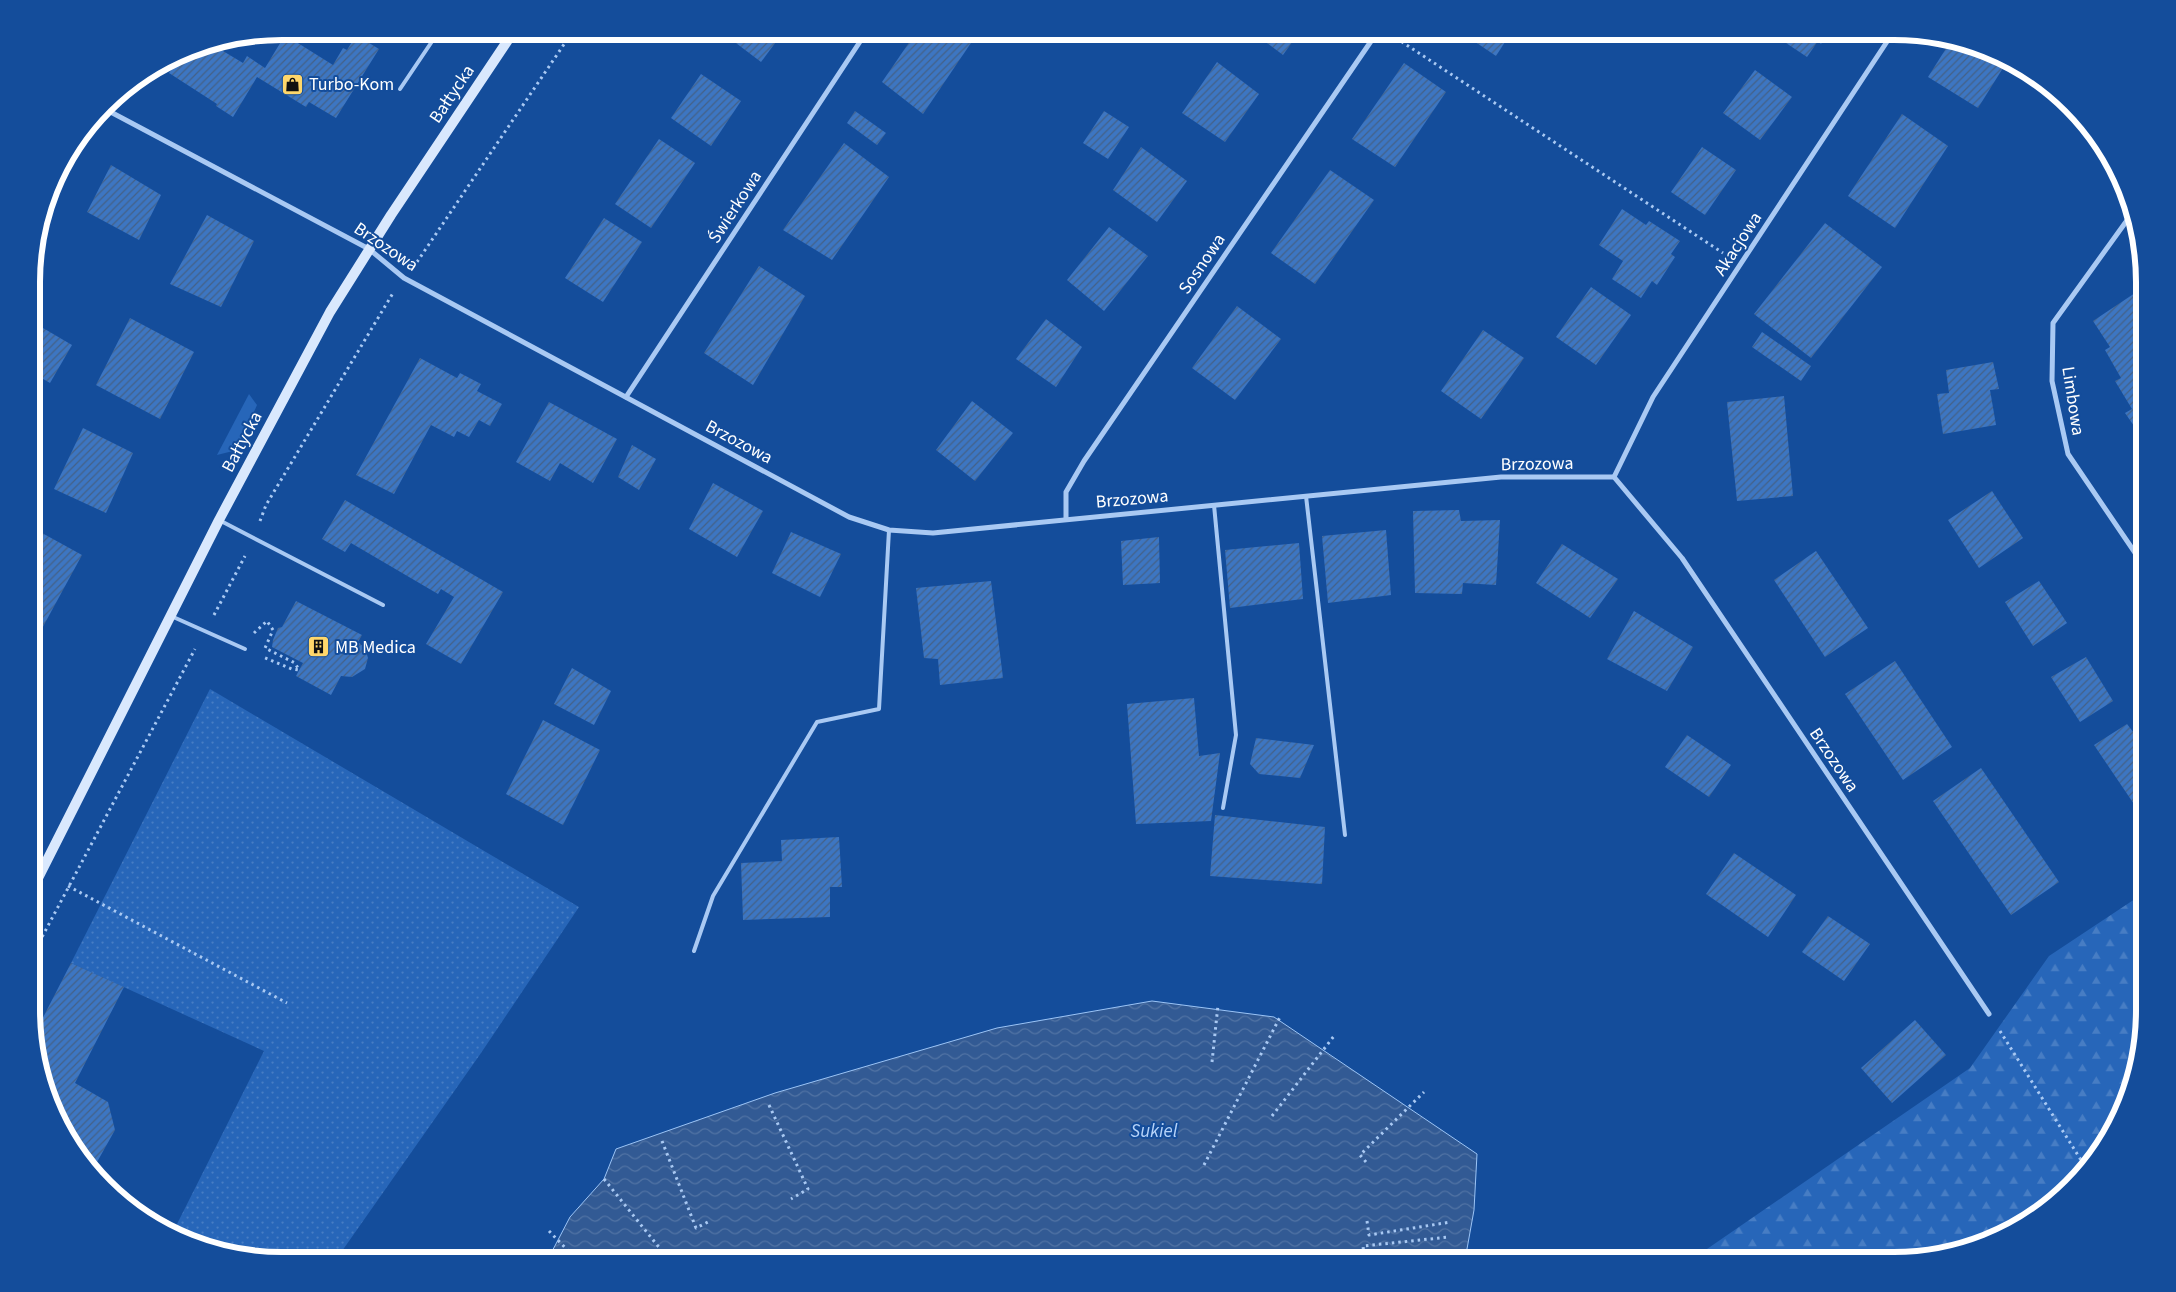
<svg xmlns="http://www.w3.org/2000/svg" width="2176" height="1292" viewBox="0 0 2176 1292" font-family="'Source Sans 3',sans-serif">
	<defs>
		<pattern id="forest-firs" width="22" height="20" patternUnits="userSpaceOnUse" patternTransform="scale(1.25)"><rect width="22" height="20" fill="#2766b9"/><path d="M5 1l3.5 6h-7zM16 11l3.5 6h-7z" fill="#477dc4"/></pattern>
		<pattern id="park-dots" width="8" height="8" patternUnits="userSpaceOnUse" patternTransform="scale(1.25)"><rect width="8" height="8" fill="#2766b9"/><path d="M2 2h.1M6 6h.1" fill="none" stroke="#477dc4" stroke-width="1.8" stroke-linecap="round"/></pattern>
		<pattern id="water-waves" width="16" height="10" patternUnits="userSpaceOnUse" patternTransform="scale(1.25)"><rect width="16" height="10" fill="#325a94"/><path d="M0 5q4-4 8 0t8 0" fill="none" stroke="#5173a4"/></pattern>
		<pattern id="building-hatch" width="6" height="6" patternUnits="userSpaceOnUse" patternTransform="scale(1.25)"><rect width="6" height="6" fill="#3d76c2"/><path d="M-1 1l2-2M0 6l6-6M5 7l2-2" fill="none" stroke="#446187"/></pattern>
	</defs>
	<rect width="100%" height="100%" fill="#144d9b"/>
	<polygon fill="#2766b9" points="249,394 257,405 237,450 217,455"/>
	<polygon fill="url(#forest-firs)" points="2144,893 2144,1026 2132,1090 2111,1135 2071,1187 2019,1227 1959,1252 1910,1260 1691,1260 1970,1068 2049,956"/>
	<polygon fill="url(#park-dots)" points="210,689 579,907 481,1053 335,1261 282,1261 227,1253 175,1228 264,1051 71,963"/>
	<polygon fill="url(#water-waves)" stroke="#9bc4f6" points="1152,1001 1274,1017 1477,1154 1474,1210 1465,1260 547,1261 570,1217 604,1179 616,1149 775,1093 997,1028"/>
	<g fill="url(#building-hatch)">
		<polygon points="726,31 784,31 761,62 724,34"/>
		<polygon points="917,31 979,31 923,114 882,82"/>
		<polygon points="1251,31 1300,31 1283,55"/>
		<polygon points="1459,31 1512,31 1496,56"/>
		<polygon points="1763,31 1830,31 1821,44 1818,41 1807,57 1780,39 1777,41"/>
		<polygon points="285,35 333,65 343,48 347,50 356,35 379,49 336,118 309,102 306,107 257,77 233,117 216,106 217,104 169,73 182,53 213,45 243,63 247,56 265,68"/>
		<polygon points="1952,39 2008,60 1978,108 1928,77"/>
		<polygon points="1217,62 1259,94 1225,142 1182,113"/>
		<polygon points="1404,63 1446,92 1395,167 1352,139"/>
		<polygon points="1755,70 1792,97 1760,140 1723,113"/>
		<polygon points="701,74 741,101 711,146 671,118"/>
		<polygon points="855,111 886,133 877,145 847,123"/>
		<polygon points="1104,111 1129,127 1108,159 1083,143"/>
		<polygon points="1902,114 1948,146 1895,228 1848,196"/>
		<polygon points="659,139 695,163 651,228 615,204"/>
		<polygon points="844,143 889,177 832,260 783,230"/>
		<polygon points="1141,147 1187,181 1157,222 1113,190"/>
		<polygon points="1702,147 1736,170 1705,215 1671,192"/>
		<polygon points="67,159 53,185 57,171"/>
		<polygon points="111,165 161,195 139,240 87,212"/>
		<polygon points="1330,170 1374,200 1315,284 1271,253"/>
		<polygon points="1622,209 1646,225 1649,221 1680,241 1671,254 1675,257 1657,285 1652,281 1641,298 1612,279 1623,261 1599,245"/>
		<polygon points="207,215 254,241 221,307 170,284"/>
		<polygon points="604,218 642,242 603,302 565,278"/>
		<polygon points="1825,223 1882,267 1811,358 1754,314"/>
		<polygon points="1109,227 1148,256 1104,311 1067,280"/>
		<polygon points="759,266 805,296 753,385 704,353"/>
		<polygon points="1591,287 1631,315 1596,365 1556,337"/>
		<polygon points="2141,289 2144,293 2144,452 2138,443 2143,439 2125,413 2132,409 2115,381 2121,378 2105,350 2110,347 2093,321"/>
		<polygon points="1237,306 1281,339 1235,400 1192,368"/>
		<polygon points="130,318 194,352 160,419 96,385"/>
		<polygon points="1046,319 1082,347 1056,387 1016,359"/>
		<polygon points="43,328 72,345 50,383 33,373 33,344"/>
		<polygon points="1483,330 1524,358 1481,419 1441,391"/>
		<polygon points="1762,332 1811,366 1801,381 1752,347"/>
		<polygon points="420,358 457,378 460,373 481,384 477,391 502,404 490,426 479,420 469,437 457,431 454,437 431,425 394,494 356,475"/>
		<polygon points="1993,362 1999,389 1990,390 1996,425 1943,434 1937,394 1949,393 1946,370"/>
		<polygon points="1784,396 1793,496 1737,501 1727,402"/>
		<polygon points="972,401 1013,433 975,481 936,450"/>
		<polygon points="549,402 617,439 593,483 560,463 550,481 516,462"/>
		<polygon points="33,427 41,431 33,445"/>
		<polygon points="83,428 133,453 106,513 54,489"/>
		<polygon points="632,445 656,459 639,490 618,477"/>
		<polygon points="713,483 763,511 737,557 689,529"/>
		<polygon points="1992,491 2023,538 1979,568 1948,520"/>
		<polygon points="345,500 503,592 461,664 426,644 454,597 441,589 438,594 351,543 345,552 322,539"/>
		<polygon points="1459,510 1461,521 1500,520 1496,585 1463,583 1462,594 1415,593 1413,511"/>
		<polygon points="33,528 82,555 33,645"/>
		<polygon points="1386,530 1391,595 1328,603 1322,536"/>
		<polygon points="791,532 841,554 820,597 772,573"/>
		<polygon points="1159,537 1160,583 1123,585 1121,541"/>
		<polygon points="1299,543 1303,599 1230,608 1225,550"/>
		<polygon points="1562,544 1618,579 1590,618 1536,583"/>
		<polygon points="1816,551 1868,628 1825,657 1774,580"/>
		<polygon points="991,581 1003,678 940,685 938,659 924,658 916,588"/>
		<polygon points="2039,581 2067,623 2033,646 2005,602"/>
		<polygon points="296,601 362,635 358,642 365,648 368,658 365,669 352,677 341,676 331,695 296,676 303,663 272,647 273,640 278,628 282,627"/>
		<polygon points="1634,611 1693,647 1667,691 1607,659"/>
		<polygon points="2086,657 2113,701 2080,722 2051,677"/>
		<polygon points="1895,661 1952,747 1903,780 1845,694"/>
		<polygon points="572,668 611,691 594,725 554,704"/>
		<polygon points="1194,698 1199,756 1220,753 1211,821 1136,824 1127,704"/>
		<polygon points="543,720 600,750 563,825 506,794"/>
		<polygon points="2127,724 2134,733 2143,730 2144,733 2144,810 2140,813 2094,745"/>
		<polygon points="1687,735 1731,765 1709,797 1665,767"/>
		<polygon points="1256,738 1314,745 1300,778 1259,774 1250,764"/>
		<polygon points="1981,768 2059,882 2011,915 1933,801"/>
		<polygon points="1215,815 1325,827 1322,884 1210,876"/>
		<polygon points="839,837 842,887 830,887 830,917 743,920 741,863 782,861 781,840"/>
		<polygon points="1734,853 1796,895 1768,937 1706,894"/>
		<polygon points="1828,916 1870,944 1844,981 1802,952"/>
		<polygon points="71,963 124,987 75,1083 108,1102 115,1130 92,1171 73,1149 45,1091 33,1042 33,1037"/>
		<polygon points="1915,1020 1946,1055 1892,1103 1861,1068"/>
		<polygon points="105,1187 155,1212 150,1222"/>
	</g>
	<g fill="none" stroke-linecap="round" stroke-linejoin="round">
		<g stroke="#a9c9f3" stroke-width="3" stroke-dasharray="2.5 4" stroke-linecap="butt">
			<polyline points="1396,38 1723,253"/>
			<polyline points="417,262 573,31"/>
			<polyline points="260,521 266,505 393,293"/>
			<polyline points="214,615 245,556"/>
			<polyline points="254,633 267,621 273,630 265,648 295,663 299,670 292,669 263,657"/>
			<polyline points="68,886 287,1003"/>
			<polyline points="33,954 195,649"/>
			<polyline points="2000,1031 2086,1168"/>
			<polyline points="1212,1062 1218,1005"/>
			<polyline points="769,1105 808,1189 791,1199"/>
			<polyline points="1272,1116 1334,1036"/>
			<polyline points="662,1141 696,1228 708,1222"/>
			<polyline points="1366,1162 1360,1155 1424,1092"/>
			<polyline points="1204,1165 1280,1017"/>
			<polyline points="604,1179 670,1261"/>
			<polyline points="1367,1221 1369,1235 1451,1222"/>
			<polyline points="549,1231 578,1261"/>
			<polyline points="1364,1256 1363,1246 1449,1237"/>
			<polyline points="689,1261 692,1258"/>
		</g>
		<g stroke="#a9c9f3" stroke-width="4">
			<polyline points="400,89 439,31"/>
			<polyline points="1306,496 1345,835"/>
			<polyline points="1214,505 1236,735 1223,808"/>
			<polyline points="219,520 383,605"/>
			<polyline points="171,616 245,649"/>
			<polyline points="694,951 713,896 817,722 879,709 889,530"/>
		</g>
		<g stroke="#a9c9f3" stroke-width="5">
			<polyline points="105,109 369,249 404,278 849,517 889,530 933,533 1501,477 1614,477 1682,558 1989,1014"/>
			<polyline points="2133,212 2053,323 2052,381 2068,454 2144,566"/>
			<polyline points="626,397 867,31"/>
			<polyline points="1614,477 1653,397 1894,31"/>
			<polyline points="1066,519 1066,492 1084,461 1378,31"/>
		</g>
		<polyline stroke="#d9e8fd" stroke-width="10" points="33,888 219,520 330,312 391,215 514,31"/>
	</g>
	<defs>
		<symbol id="shop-square" viewBox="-11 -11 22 22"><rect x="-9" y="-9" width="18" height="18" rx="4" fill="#ffd76b" stroke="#144d9b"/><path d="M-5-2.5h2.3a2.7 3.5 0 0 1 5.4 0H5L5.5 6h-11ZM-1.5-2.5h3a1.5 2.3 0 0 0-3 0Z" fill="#111"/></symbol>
		<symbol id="building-square" viewBox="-11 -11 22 22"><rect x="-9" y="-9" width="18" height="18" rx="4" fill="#ffd76b" stroke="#144d9b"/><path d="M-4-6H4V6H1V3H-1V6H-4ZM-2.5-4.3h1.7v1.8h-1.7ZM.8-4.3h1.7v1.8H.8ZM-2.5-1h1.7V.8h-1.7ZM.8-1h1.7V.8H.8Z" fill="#111"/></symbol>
	</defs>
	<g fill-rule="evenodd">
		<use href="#shop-square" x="280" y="72" width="25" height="25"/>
		<use href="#building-square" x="306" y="634" width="25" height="25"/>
	</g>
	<g text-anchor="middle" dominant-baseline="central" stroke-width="4" stroke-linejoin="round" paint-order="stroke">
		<g font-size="18" fill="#fff" stroke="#144d9b" text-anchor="start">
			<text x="309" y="84">Turbo-Kom</text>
			<text x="335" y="647">MB Medica</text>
		</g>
		<g font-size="18" fill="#fff" stroke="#144d9b">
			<text transform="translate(452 94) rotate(-56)">Bałtycka</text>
			<text transform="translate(735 207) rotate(-57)">Świerkowa</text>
			<text transform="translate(1738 244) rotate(-57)">Akacjowa</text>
			<text transform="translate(386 247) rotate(34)">Brzozowa</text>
			<text transform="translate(1202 264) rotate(-56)">Sosnowa</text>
			<text transform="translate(2073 401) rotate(81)">Limbowa</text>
			<text transform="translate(242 442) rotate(-62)">Bałtycka</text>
			<text transform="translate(739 442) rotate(28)">Brzozowa</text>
			<text transform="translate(1537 464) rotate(-1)">Brzozowa</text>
			<text transform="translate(1132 499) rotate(-5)">Brzozowa</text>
			<text transform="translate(1834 760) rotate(56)">Brzozowa</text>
		</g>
		<g font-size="19" font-style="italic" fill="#b6d3f9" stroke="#144d9b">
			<text x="1154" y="1131">Sukiel</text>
		</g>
	</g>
	<path d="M0 0H2176V1292H0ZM282 40H1894A242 242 0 0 1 2136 282V1010A242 242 0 0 1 1894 1252H282A242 242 0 0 1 40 1010V282A242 242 0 0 1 282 40Z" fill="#144d9b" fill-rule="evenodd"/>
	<path fill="none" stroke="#fff" stroke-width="6" d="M282 40H1894A242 242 0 0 1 2136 282V1010A242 242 0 0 1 1894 1252H282A242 242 0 0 1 40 1010V282A242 242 0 0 1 282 40Z"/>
</svg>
